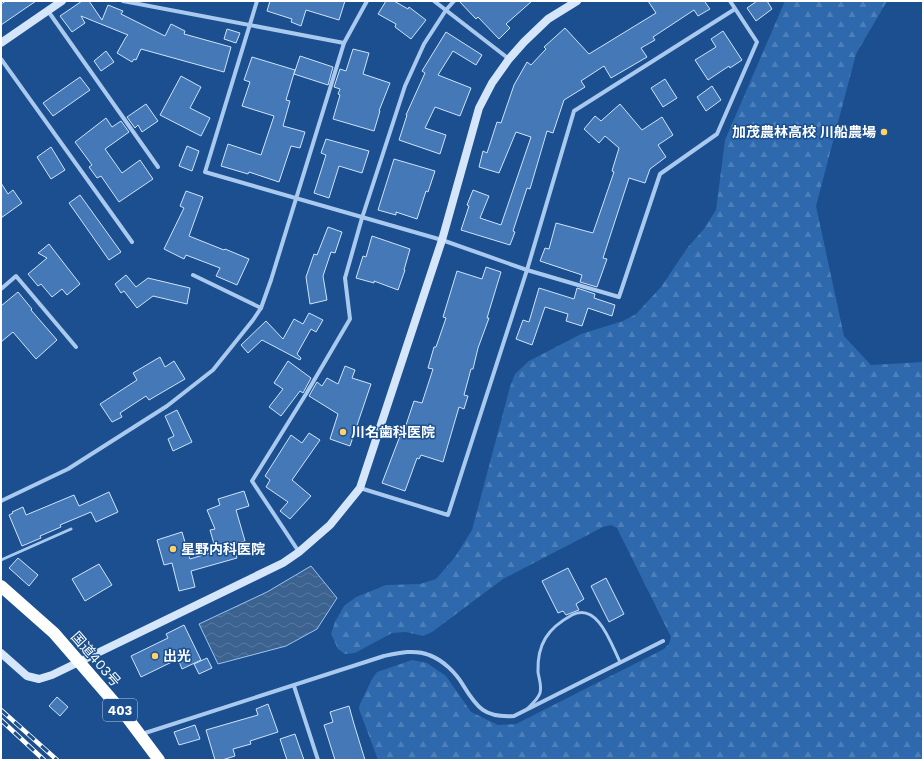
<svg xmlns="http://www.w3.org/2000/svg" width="924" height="761" viewBox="0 0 924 761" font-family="'Work Sans','Noto Sans JP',sans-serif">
	<defs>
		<pattern id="forest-firs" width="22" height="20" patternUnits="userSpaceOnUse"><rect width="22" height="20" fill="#2e69ad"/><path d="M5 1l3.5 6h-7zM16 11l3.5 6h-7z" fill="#4d80b9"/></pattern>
		<pattern id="water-waves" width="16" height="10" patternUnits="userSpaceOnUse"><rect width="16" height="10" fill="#3c6290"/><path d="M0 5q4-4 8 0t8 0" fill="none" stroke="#597aa1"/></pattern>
	</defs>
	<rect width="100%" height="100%" fill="#1b4f8f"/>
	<polygon fill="url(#forest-firs)" points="785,1 887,1 856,54 816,206 844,336 871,365 923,362 923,760 378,760 359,709 360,704 372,679 377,672 412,660 427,663 446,676 471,712 498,725 516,724 664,649 669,644 671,637 617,528 611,525 603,527 503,579 432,632 423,636 406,632 392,633 355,653 345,654 338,649 331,634 335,622 344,606 356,597 386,585 420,584 436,579 455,557 472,530 510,387 515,374 529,361 581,334 623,321 636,314 661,287 688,247 704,229 716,210 725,140"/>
	<polygon fill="url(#water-waves)" stroke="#9cc4f0" points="311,566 337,598 317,629 286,646 218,664 199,624 267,592"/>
	<g fill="#4478b7" stroke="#cfe3fa">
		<polygon points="6,1 36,1 1,25 1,4"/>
		<polygon points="82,1 89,1 102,20 108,5 123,11 121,14 165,36 171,24 185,31 184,34 231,47 224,72 141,49 136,60 134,59 132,62 117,53 126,37 128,35 81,16 85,23 72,32 60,16"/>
		<polygon points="270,1 345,1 339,20 306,10 301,26 291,22 292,19 267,11"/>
		<polygon points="386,1 394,1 408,9 409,7 426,20 411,39 395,27 396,24 378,14"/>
		<polygon points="459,1 532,1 506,24 510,28 499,39 478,17 476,19"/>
		<polygon points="648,1 707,1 705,2 710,9 698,16 694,10 653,37 655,40 641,48 647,57 611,78 604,66 581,81 585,87 564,100 553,133 547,131 530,189 527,188 513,231 515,232 510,245 461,230 469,206 467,205 473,190 489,196 480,218 501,225 531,137 516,132 499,173 479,167 483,151 487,153 497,122 501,123 514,85 527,62 531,65 546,49 544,47 565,28 589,54 656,13"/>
		<polygon points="757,1 767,1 772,9 756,21 747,8"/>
		<polygon points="227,29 240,33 236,43 224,39"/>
		<polygon points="723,31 742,60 730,68 729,66 708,80 695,60 716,47 711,39"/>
		<polygon points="446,32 482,55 476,65 453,51 438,75 471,88 460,116 435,107 425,128 446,135 440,154 399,140 407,115 406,115 425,73 422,71"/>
		<polygon points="353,49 369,53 363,74 390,83 379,111 380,111 374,131 333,119 340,95 338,94 340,89 334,87 340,69 346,71"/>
		<polygon points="106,51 114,62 101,71 94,61"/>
		<polygon points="300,56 333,67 328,85 294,74"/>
		<polygon points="252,57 295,70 286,100 290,101 283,126 305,132 300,148 291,146 279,182 249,172 248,174 221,166 228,144 261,155 274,116 242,106 250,82 244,80"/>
		<polygon points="181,76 201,87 190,108 210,118 201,136 160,115"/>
		<polygon points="80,77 90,90 53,116 43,103"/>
		<polygon points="665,79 677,98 663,107 651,88"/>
		<polygon points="712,86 721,100 706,111 697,97"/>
		<polygon points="146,104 158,121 142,132 138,125 135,128 127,117"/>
		<polygon points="620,104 642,130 662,117 673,135 658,145 666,157 650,169 645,183 629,178 603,258 607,259 597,287 580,282 582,275 540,261 545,248 549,249 556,223 593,233 614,172 612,171 619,148 605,136 599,143 584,129 595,116 601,121"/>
		<polygon points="106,118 112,127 121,121 129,132 105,149 122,173 140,160 153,179 119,202 101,176 97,178 89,167 92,165 75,142"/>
		<polygon points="326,139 369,151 362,173 339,166 329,198 314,193 326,155 321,153"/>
		<polygon points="187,146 199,151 192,171 179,166"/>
		<polygon points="51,147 65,170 51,179 37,157"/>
		<polygon points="394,159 435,171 428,192 426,191 417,219 396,212 396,215 378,210"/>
		<polygon points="1,183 8,194 13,190 22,203 1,218"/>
		<polygon points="186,191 203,197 189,236 224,250 225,249 249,259 237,285 216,276 220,268 186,255 184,259 164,249 184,208 180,206"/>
		<polygon points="80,195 121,252 109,260 69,203"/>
		<polygon points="328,227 342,232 335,253 331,252 323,276 327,300 310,304 306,277 314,254 317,255"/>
		<polygon points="372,236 410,249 404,270 405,270 398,290 374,281 374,283 356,278 363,256 366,257"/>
		<polygon points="49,244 80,284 67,295 62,289 52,297 41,284 38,286 28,274 47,258 38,253"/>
		<polygon points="486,267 501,272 487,318 489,318 478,348 473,369 471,369 464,395 468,396 464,409 459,407 443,462 421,455 419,459 417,458 405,491 382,483 400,436 402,437 414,401 422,403 433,369 428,368 434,347 436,347 446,318 443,317 457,271 482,279"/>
		<polygon points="126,275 136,287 148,278 190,288 187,304 153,296 137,308 124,291 121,293 115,284"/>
		<polygon points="539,288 574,299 577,288 595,294 594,298 615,305 612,316 588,308 582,326 566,321 568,314 545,307 532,345 516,339 523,320 529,322"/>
		<polygon points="18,292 32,309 31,310 57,340 36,359 13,332 1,342 1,306"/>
		<polygon points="309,313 323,320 316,332 311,329 297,354 301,358 300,360 262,340 248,353 241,345 266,321 283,339 294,319 303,324"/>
		<polygon points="160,357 165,367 174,361 185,379 149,400 146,396 120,413 122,417 112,422 100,404 137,380 133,373"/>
		<polygon points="288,361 311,378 303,393 300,391 281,416 269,407 283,389 274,383"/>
		<polygon points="345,366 355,370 352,378 371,384 350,446 330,439 338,414 309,396 317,382 322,386 327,378 338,384"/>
		<polygon points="177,410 192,442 173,451 168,439 174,436 165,416"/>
		<polygon points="309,433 320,440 292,480 311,496 290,519 280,511 288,502 266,487 270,480 265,476 291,435 302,443"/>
		<polygon points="244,491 249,506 236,510 245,541 233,544 237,558 191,571 195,587 179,591 172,563 164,565 157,540 182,532 190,559 216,551 210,530 215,529 207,510 220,505 218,499"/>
		<polygon points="109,492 118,512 96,522 91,512 60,525 61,527 40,536 41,538 22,546 9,515 13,513 12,512 23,507 26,515 74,495 79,506"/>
		<polygon points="18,558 38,575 29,586 9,568"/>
		<polygon points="99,564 112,585 85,601 72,579"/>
		<polygon points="568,568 584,599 576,604 579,610 566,615 563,611 558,613 542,581"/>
		<polygon points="606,578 624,614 609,622 591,586"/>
		<polygon points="184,625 201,660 182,669 178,659 141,677 131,656 168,638 166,634"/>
		<polygon points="207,658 212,668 199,674 194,664"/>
		<polygon points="57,697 68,707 60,716 49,706"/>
		<polygon points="268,704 278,732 250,741 251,744 233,749 235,756 222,760 215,760 206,730 258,715 256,709"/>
		<polygon points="349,706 354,724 365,760 335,760 324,725 333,722 330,712"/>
		<polygon points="195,725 200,739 179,745 174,732"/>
		<polygon points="295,734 304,760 287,760 280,739"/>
	</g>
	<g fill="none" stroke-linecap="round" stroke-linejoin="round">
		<g stroke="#a9c9ee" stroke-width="3">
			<polyline points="1,560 71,529"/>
			<path d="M 528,708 C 532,704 538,699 540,693 C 542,686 539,679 538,672 C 537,644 548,628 572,615 C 598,602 611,644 620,662"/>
		</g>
		<g stroke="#a9c9ee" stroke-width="4">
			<polyline points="123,1 344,43"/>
			<polyline points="257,1 205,172 442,240 527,270 619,297 660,174 717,134 757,42 730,1"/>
			<polyline points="434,1 509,59"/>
			<polyline points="48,11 158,167"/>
			<polyline points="1,59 132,242"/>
			<polyline points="193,275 261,308"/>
			<polyline points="1,289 16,276 76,347"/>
			<polyline points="360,488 448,515 527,270 574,111 735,9"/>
			<polyline points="1,501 68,469 167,406 213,370 253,320 261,308 271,280 344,43 367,1"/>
			<polyline points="299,552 252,481 306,394 350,319 345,278 362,218 405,86 424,44 446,10 454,1"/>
			<polyline points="294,686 318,760"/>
			<path d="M 142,734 L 384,656 C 398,653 415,649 429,655 C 443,660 456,673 463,685 C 477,708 485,718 514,716 L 663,641"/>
		</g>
		<g stroke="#d6e6fa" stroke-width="8">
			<polyline points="1,43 62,1"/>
			<polyline points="1,653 27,676 39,679 52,675 283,563 299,552 330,525 360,488 442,240 479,108 492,83 509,59 524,42 548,19 577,1"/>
		</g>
		<polyline stroke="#fff" stroke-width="12" points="1,586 54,633 126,716 159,760"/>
		<defs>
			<g id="rail">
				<polyline points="1,710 57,760"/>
				<polyline points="1,720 44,760"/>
			</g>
		</defs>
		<use href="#rail" stroke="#fff" stroke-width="4.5"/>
		<use href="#rail" stroke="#1b4f8f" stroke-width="3" stroke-dasharray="9" stroke-linecap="butt"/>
	</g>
	<g fill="#ffd166" stroke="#1b4f8f" stroke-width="1.5">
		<circle cx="884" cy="132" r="4"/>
		<circle cx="343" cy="432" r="4"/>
		<circle cx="173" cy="549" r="4"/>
		<circle cx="155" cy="656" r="4"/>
	</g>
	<g text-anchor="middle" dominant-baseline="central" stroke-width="3" stroke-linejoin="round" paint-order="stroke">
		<rect fill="#1b4f8f" stroke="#bbcadd" stroke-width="1" x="103" y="699" width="34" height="22" rx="3"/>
		<g font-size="13" font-weight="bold" fill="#fff">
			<text x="120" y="710">403</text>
		</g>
		<g font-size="14" font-weight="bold" fill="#fff" stroke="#1b4f8f" text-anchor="start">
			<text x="876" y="132" text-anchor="end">加茂農林高校 川船農場</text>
			<text x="351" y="432">川名歯科医院</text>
			<text x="181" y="549">星野内科医院</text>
			<text x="163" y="656">出光</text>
		</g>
		<g font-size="14" fill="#fff" stroke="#1b4f8f">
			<text transform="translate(96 659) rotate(49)">国道403号</text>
		</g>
	</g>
	<rect width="924" height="761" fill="none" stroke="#ffffff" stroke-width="4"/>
</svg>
